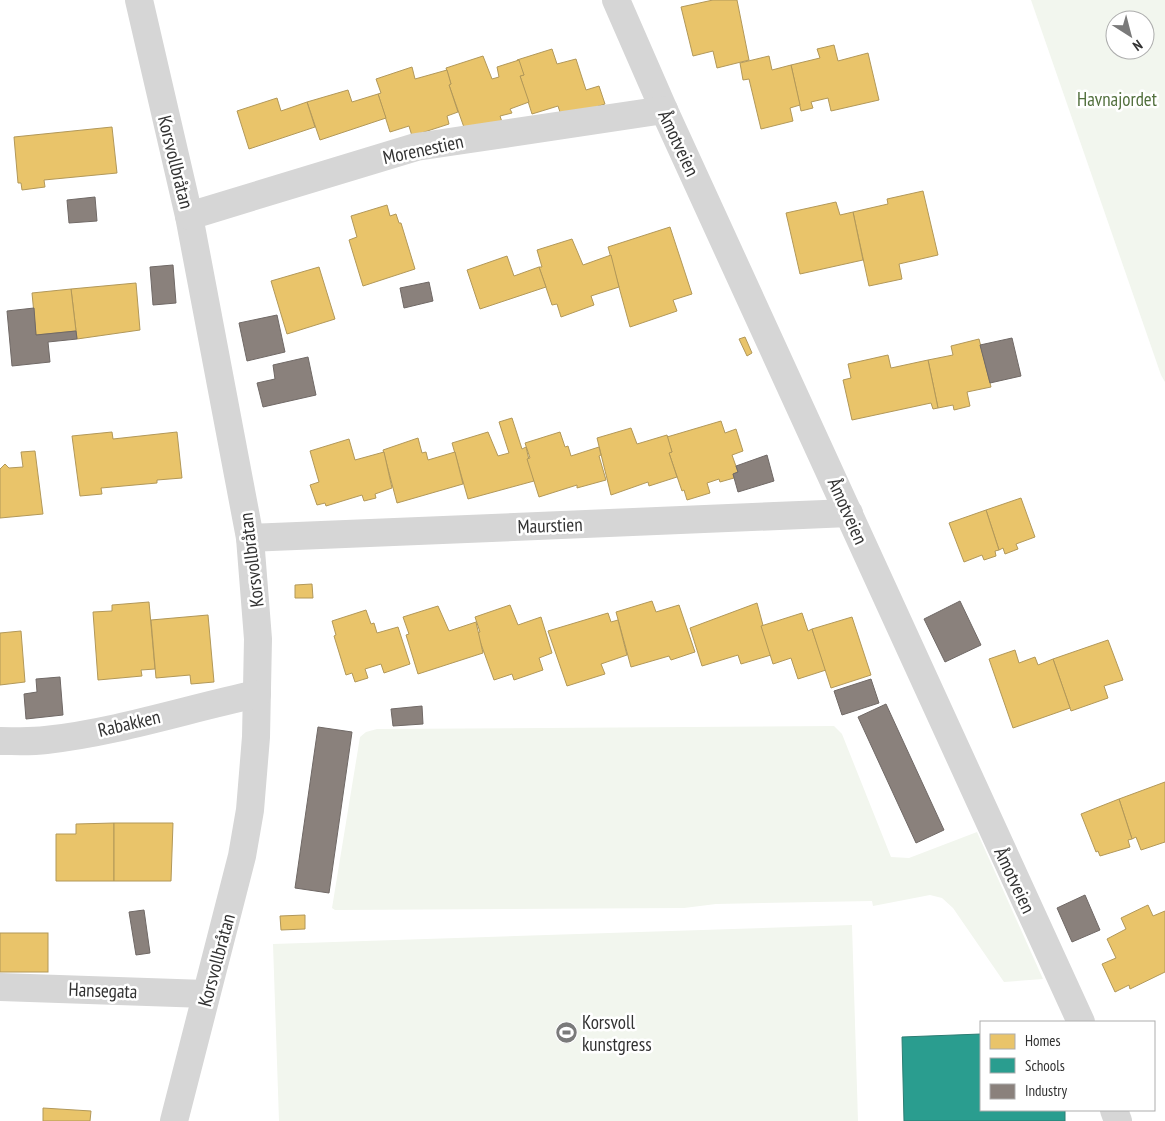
<svg xmlns="http://www.w3.org/2000/svg" width="1165" height="1121" viewBox="0 0 1165 1121" font-family="'PT Sans Narrow',sans-serif">
	<rect width="100%" height="100%" fill="#fff"/>
	<g fill="#f2f6ee" fill-rule="evenodd">
		<path d="M 1031,0 L 1165,0 L 1165,382 L 1161,375 ZM 1115,20 L 1145,20 L 1145,50 L 1115,50 Z"/>
		<polygon points="834,726 842,734 891,857 909,858 977,832 1043,979 1004,982 953,908 942,898 930,895 873,906 872,901 716,904 684,908 335,910 332,908 360,737 366,732 377,729"/>
		<polygon points="852,925 858,1121 279,1121 273,944"/>
	</g>
	<g fill="#e9c46a" stroke="#b29859">
		<polygon points="713,0 737,0 749,60 717,68 713,51 693,56 681,7"/>
		<polygon points="834,45 838,61 868,53 879,100 831,111 828,98 811,102 813,108 801,111 791,65 820,58 817,49"/>
		<polygon points="552,49 557,64 576,59 586,90 599,86 605,104 562,118 558,106 532,114 520,76 524,75 517,60"/>
		<polygon points="483,56 492,79 499,77 497,67 519,60 524,75 520,76 529,102 510,109 512,113 500,116 502,122 466,133 449,85 451,84 446,68"/>
		<polygon points="769,56 772,70 791,65 800,105 790,108 793,121 761,129 749,79 743,80 740,63"/>
		<polygon points="412,67 415,79 447,70 451,84 449,85 458,112 447,116 449,124 412,136 409,126 390,132 378,94 381,93 376,79"/>
		<polygon points="348,90 352,102 378,94 386,118 320,140 307,102"/>
		<polygon points="277,98 281,111 307,102 315,127 249,149 237,111"/>
		<polygon points="112,127 117,173 44,180 45,187 22,190 21,183 18,183 14,137"/>
		<polygon points="923,191 938,255 899,264 902,279 869,286 853,212 888,204 887,199"/>
		<polygon points="836,202 840,215 853,212 863,260 800,274 786,213"/>
		<polygon points="387,205 390,216 396,214 399,223 401,223 415,269 363,286 349,240 357,237 351,216"/>
		<polygon points="670,227 692,294 673,300 677,311 630,327 608,247"/>
		<polygon points="572,239 583,265 611,255 619,287 591,296 594,305 561,317 557,304 552,305 539,267 542,267 537,250"/>
		<polygon points="507,256 514,276 539,267 546,287 480,309 467,270"/>
		<polygon points="319,267 335,319 287,334 271,281"/>
		<polygon points="136,283 140,330 77,339 71,289"/>
		<polygon points="71,289 76,331 36,335 32,293"/>
		<polygon points="745,337 752,353 747,356 739,339"/>
		<polygon points="979,339 991,387 967,392 970,406 954,410 953,405 938,408 928,360 953,355 951,346"/>
		<polygon points="888,355 891,368 928,360 938,408 933,409 931,403 852,420 843,380 851,378 848,364"/>
		<polygon points="512,418 522,449 526,447 534,481 468,499 452,443 488,432 498,456 509,453 499,422"/>
		<polygon points="721,421 725,433 736,429 743,451 732,455 738,472 733,474 734,478 720,482 719,479 707,483 710,493 687,500 684,490 682,491 669,453 672,452 667,437"/>
		<polygon points="631,428 637,444 667,435 672,452 669,453 677,477 649,486 648,482 611,495 597,438"/>
		<polygon points="112,432 113,439 177,432 182,478 157,480 157,483 101,488 102,494 80,496 72,436"/>
		<polygon points="560,432 565,447 568,446 571,456 599,447 601,455 599,456 606,480 577,488 577,485 539,497 527,459 530,458 525,443"/>
		<polygon points="418,438 422,453 426,452 428,460 455,452 463,484 397,503 383,450"/>
		<polygon points="349,439 355,460 384,452 392,488 375,494 376,498 364,501 362,495 326,506 325,503 317,505 310,485 319,482 310,451"/>
		<polygon points="35,451 43,514 0,518 0,469 5,464 9,468 23,467 21,452"/>
		<polygon points="1021,498 1035,537 1016,544 1018,549 1005,554 1003,548 999,550 986,510"/>
		<polygon points="986,510 999,550 995,551 996,556 984,560 982,555 964,562 949,523"/>
		<polygon points="312,584 313,598 295,598 295,585"/>
		<polygon points="652,601 656,612 679,605 695,652 671,660 669,656 631,667 616,612"/>
		<polygon points="149,602 155,669 141,670 142,676 98,680 93,612 112,611 112,605"/>
		<polygon points="757,603 771,655 741,664 738,655 702,666 690,628"/>
		<polygon points="510,605 518,625 541,617 552,653 539,658 543,670 514,680 512,674 494,680 477,633 480,632 475,617"/>
		<polygon points="438,606 449,631 476,622 483,653 418,674 406,635 409,634 403,617"/>
		<polygon points="366,610 371,624 374,623 377,633 398,627 410,664 384,673 381,664 365,669 368,678 355,682 352,673 346,675 334,636 336,635 332,621"/>
		<polygon points="608,613 611,622 618,620 627,655 601,664 605,674 567,686 548,631"/>
		<polygon points="802,613 808,631 812,629 826,670 798,679 791,658 773,664 761,626"/>
		<polygon points="208,615 214,682 191,684 190,675 156,678 151,620"/>
		<polygon points="852,617 871,675 831,688 812,629"/>
		<polygon points="21,631 25,682 0,685 0,633"/>
		<polygon points="1108,640 1123,680 1104,686 1108,698 1071,711 1053,659"/>
		<polygon points="1015,650 1019,663 1035,657 1038,665 1053,659 1070,708 1013,728 989,659"/>
		<polygon points="1165,782 1165,842 1141,850 1136,837 1132,839 1119,799"/>
		<polygon points="1119,799 1132,839 1128,840 1130,847 1100,856 1098,851 1096,852 1081,814"/>
		<polygon points="114,823 114,881 56,881 56,834 76,834 76,824"/>
		<polygon points="114,823 173,823 171,881 114,881"/>
		<polygon points="1148,905 1153,916 1165,911 1165,972 1130,989 1129,985 1115,992 1102,964 1116,958 1107,939 1126,929 1121,918"/>
		<polygon points="305,915 305,929 281,930 280,916"/>
		<rect x="0" y="933" width="48" height="39"/>
		<polygon points="43,1108 91,1111 90,1121 43,1121"/>
	</g>
	<polygon fill="#2a9d8f" stroke="#2c7d73" points="981,1034 981,1110 1065,1110 1065,1121 904,1121 902,1037"/>
	<g fill="#8a817c" stroke="#706966">
		<polygon points="95,197 97,221 69,223 67,200"/>
		<polygon points="173,265 176,303 153,305 150,267"/>
		<polygon points="429,282 433,301 404,308 400,288"/>
		<polygon points="34,308 36,335 76,331 77,339 48,342 50,362 12,366 7,311"/>
		<polygon points="277,315 285,352 247,361 239,323"/>
		<polygon points="1012,338 1021,376 990,383 980,345"/>
		<polygon points="308,357 316,395 263,407 257,383 275,379 273,365"/>
		<polygon points="767,455 774,481 738,492 733,474 738,472 736,466"/>
		<polygon points="960,601 981,645 945,662 924,619"/>
		<polygon points="60,677 63,715 26,719 24,694 37,692 36,679"/>
		<polygon points="871,679 879,703 842,715 834,691"/>
		<polygon points="886,704 944,830 916,843 858,717"/>
		<polygon points="422,706 423,724 393,726 391,709"/>
		<polygon points="318,727 352,732 329,893 295,888"/>
		<polygon points="1085,895 1100,930 1072,942 1057,908"/>
		<polygon points="144,910 150,953 136,955 129,912"/>
	</g>
	<g fill="none" stroke-linecap="round" stroke-linejoin="round">
		<g stroke="#d6d6d6" stroke-width="28">
			<polyline points="139,0 189,216 250,538 258,639 256,737 250,810 242,856 174,1121"/>
			<polyline points="616,0 664,110 1081,1022"/>
			<polyline points="189,216 416,147 664,110"/>
			<polyline points="250,538 849,513"/>
			<path d="M 0,741 C 15,741 31,742 46,740 C 118,732 187,709 257,694"/>
			<polyline points="0,987 206,994"/>
			<polyline points="1114,1110 1118,1121"/>
		</g>
	</g>
	<defs>
		<symbol id="stadium-disc" viewBox="-11 -11 22 22"><circle r="9.5" fill="#7a7a7a" stroke="#fff"/><path d="M0-5a6.5 5 0 1 0 0 10a6.5 5 0 1 0 0-10ZM-3.5-1.8h7v3.6h-7Z" fill="#fff"/></symbol>
	</defs>
	<g fill-rule="evenodd">
		<use href="#stadium-disc" x="554" y="1020" width="25" height="25"/>
	</g>
	<g text-anchor="middle" dominant-baseline="central" stroke-width="5" stroke-linejoin="round" paint-order="stroke">
		<g font-size="19" fill="#52703d" stroke="#fff">
			<text x="1117" y="99">Havnajordet</text>
		</g>
		<g font-size="19" fill="#323232" stroke="#fff">
			<text transform="translate(679 143) rotate(65)">Åmotveien</text>
			<text transform="translate(423 149) rotate(-12)">Morenestien</text>
			<text transform="translate(176 162) rotate(76)">Korsvollbråtan</text>
			<text transform="translate(848 511) rotate(66)">Åmotveien</text>
			<text transform="translate(550 525) rotate(-2)">Maurstien</text>
			<text transform="translate(251 560) rotate(-97)">Korsvollbråtan</text>
			<text transform="translate(129 723) rotate(-13)">Rabakken</text>
			<text transform="translate(1015 880) rotate(65)">Åmotveien</text>
			<text transform="translate(216 960) rotate(-75)">Korsvollbråtan</text>
			<text transform="translate(103 990) rotate(2)">Hansegata</text>
		</g>
		<g font-size="19" fill="#323232" stroke="#fff" text-anchor="start">
			<text x="582" y="1022">Korsvoll<tspan x="582" dy="22">kunstgress</tspan></text>
		</g>
	</g>
	<rect x="980" y="1021" width="175" height="90" fill="#ffffff" stroke="#adadad"/>
	<rect x="990" y="1034" width="25" height="15" fill="#e9c46a" stroke="#adadad"/>
	<text x="1025" y="1046" font-size="15" fill="#323232">Homes</text>
	<rect x="990" y="1058" width="25" height="15" fill="#2a9d8f" stroke="#adadad"/>
	<text x="1025" y="1071" font-size="15" fill="#323232">Schools</text>
	<rect x="990" y="1084" width="25" height="15" fill="#8a817c" stroke="#adadad"/>
	<text x="1025" y="1096" font-size="15" fill="#323232">Industry</text>
	<g transform="translate(1130 35) rotate(144)"><circle r="24" fill="#ffffff" stroke="#adadad"/>
	<path d="M0-4L9 19L0 12L-9 19Z" fill="#7a7a7a"/>
	<text y="-8" font-size="14" font-weight="bold" text-anchor="middle" fill="#323232">N</text>
	</g>
</svg>
